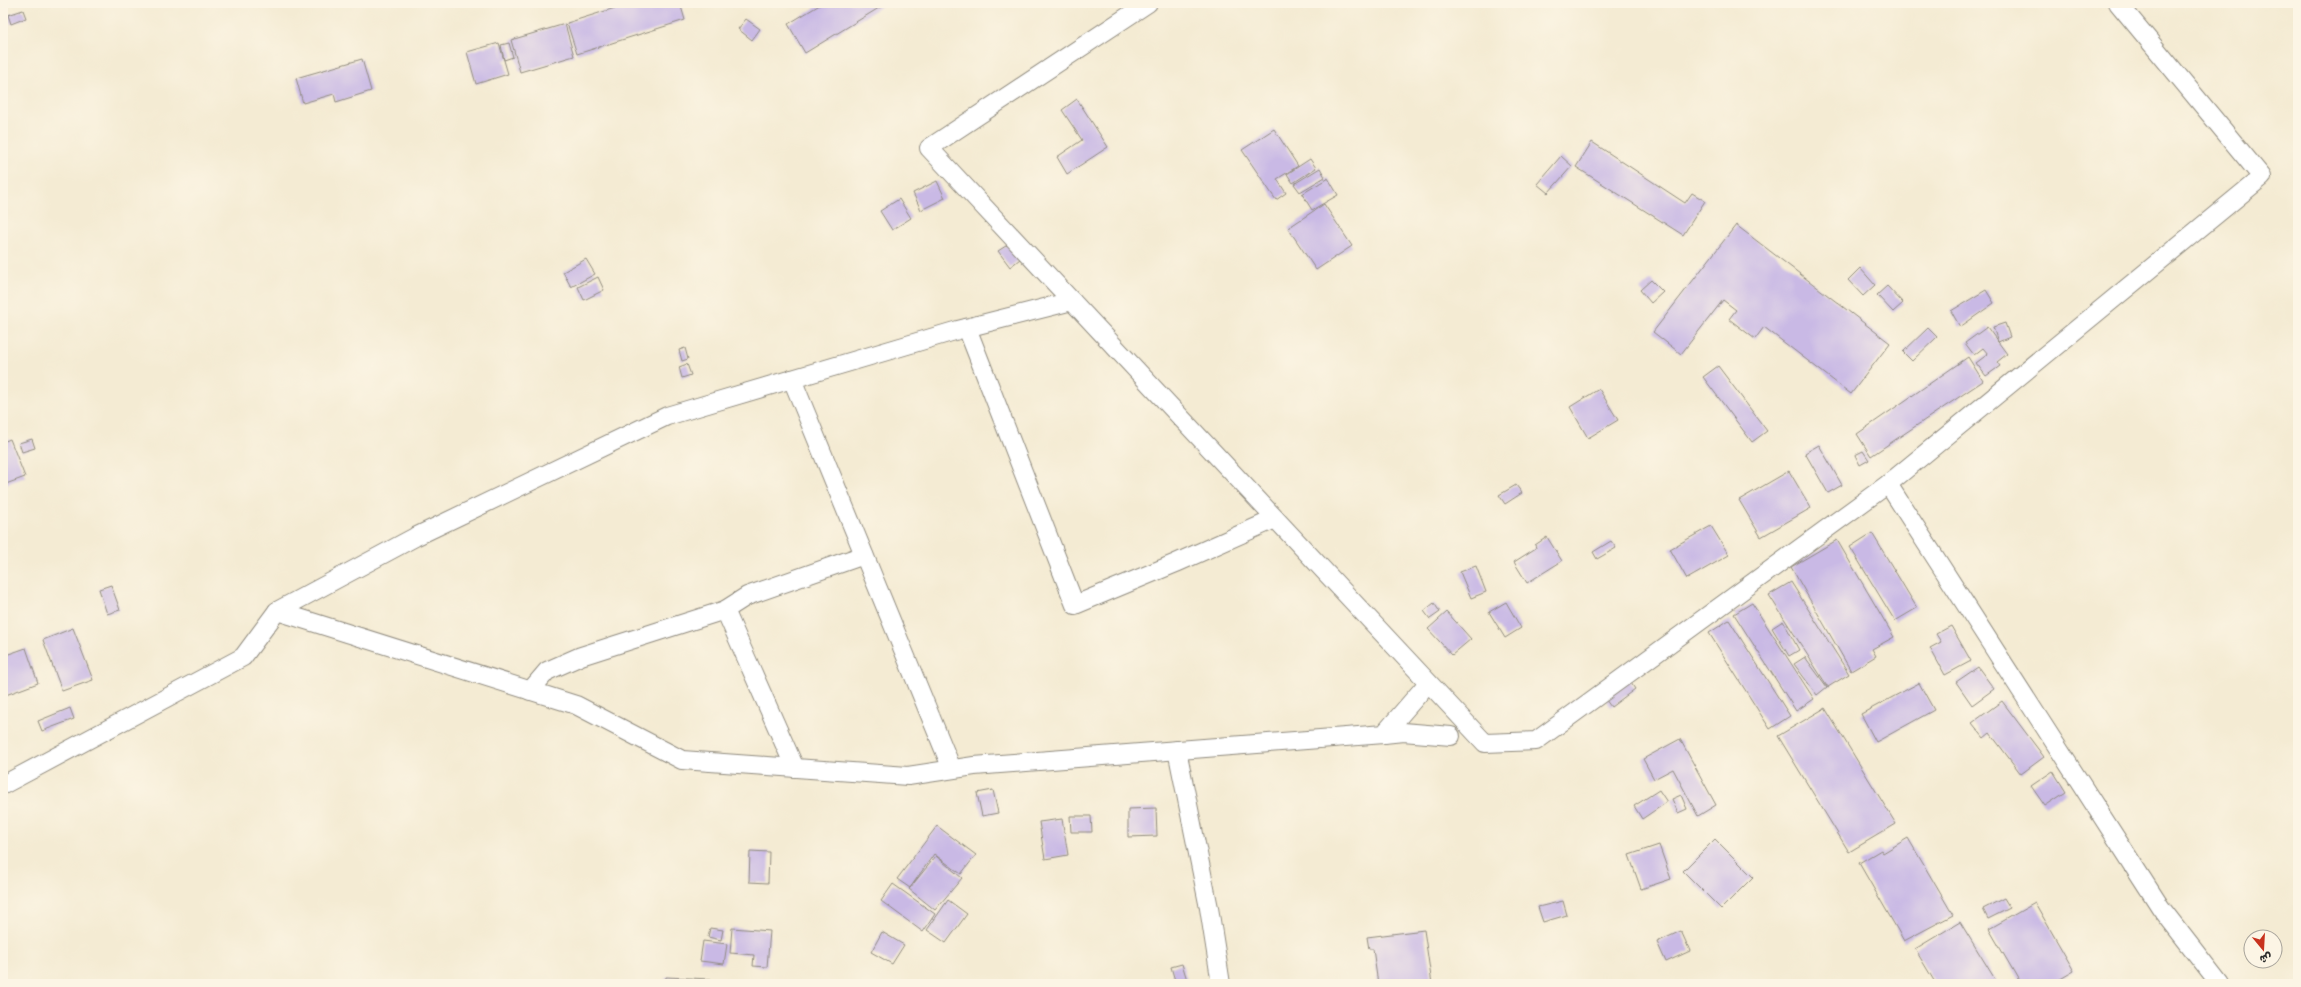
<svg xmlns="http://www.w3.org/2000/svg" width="2301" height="987" viewBox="0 0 2301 987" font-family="Mali,'Playpen Sans Arabic',sans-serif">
	<rect width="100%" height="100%" fill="#fcf5e5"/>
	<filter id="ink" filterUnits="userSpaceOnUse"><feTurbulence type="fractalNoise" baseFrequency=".025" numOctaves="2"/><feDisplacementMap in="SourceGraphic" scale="8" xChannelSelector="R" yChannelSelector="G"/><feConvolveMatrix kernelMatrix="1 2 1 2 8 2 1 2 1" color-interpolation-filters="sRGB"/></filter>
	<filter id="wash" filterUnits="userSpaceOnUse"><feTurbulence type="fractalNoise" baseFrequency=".012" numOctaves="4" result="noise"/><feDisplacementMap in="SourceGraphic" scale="16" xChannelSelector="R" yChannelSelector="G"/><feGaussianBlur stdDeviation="0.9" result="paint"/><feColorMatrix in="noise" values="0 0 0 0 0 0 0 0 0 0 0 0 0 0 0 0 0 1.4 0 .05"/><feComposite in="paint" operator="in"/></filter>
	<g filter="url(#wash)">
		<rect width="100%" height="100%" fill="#f4ebd3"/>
		<g id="blocks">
			<g fill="#c9b9e5">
				<polygon points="631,3 680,3 685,20 577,54 567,23"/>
				<polygon points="823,3 887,3 805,53 788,24"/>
				<polygon points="23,10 26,18 11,24 8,15"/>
				<polygon points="746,19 760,29 752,40 738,29"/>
				<polygon points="565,24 574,56 520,72 511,40"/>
				<polygon points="499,43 508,74 476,84 467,52"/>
				<polygon points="509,43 513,57 504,60 501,45"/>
				<polygon points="362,59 371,91 336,102 334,94 303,103 296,78"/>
				<polygon points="1077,99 1108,147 1067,174 1057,157 1082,140 1062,110"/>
				<polygon points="1274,129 1298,166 1277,179 1286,193 1276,200 1242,150"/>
				<polygon points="1592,142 1685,203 1692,193 1705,201 1683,235 1576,167"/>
				<polygon points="1561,156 1572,166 1548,193 1537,184"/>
				<polygon points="1310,159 1316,168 1293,183 1287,174"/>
				<polygon points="1320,168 1325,177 1300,192 1294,184"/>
				<polygon points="1328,178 1338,195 1312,210 1302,194"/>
				<polygon points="937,181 945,198 921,210 913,193"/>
				<polygon points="899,199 911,218 892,230 880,211"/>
				<polygon points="1324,204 1352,246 1316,270 1288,228"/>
				<polygon points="1736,225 1890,343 1851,394 1764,327 1755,339 1729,319 1736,310 1723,300 1681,354 1653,332"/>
				<polygon points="1009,244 1020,259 1010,267 998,251"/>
				<polygon points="586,259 595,274 571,287 563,272"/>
				<polygon points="1860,268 1875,285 1863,296 1848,280"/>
				<polygon points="598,277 604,290 584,300 578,287"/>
				<polygon points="1651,280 1663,292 1651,303 1640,290"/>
				<polygon points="1887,286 1903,303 1893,312 1877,295"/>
				<polygon points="1986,290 1994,303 1960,327 1951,311"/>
				<polygon points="2005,323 2010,337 1998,342 1993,327"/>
				<polygon points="1987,327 2007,354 1997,362 2000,366 1986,376 1976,363 1988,354 1983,348 1974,355 1965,343"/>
				<polygon points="1928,328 1937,337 1912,361 1903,352"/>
				<polygon points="685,348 688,359 682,361 679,350"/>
				<polygon points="1968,357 1983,381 1871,456 1857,434"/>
				<polygon points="687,364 691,375 682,378 679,367"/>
				<polygon points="1718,366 1767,431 1752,442 1703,377"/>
				<polygon points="1599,389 1618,420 1588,438 1570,407"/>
				<polygon points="10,439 25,477 3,485 3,442"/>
				<polygon points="32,439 35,448 22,452 19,443"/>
				<polygon points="1819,445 1842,485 1828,493 1805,453"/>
				<polygon points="1863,451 1869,460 1860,465 1855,455"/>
				<polygon points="1789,471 1811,508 1761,537 1739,500"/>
				<polygon points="1516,485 1522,493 1505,504 1499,495"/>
				<polygon points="1711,526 1729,555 1687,579 1670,549"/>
				<polygon points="1872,533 1917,608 1895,621 1850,547"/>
				<polygon points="1547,537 1562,561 1527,583 1514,562 1536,548 1535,545"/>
				<polygon points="1837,540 1894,637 1872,649 1876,656 1851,671 1791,567"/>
				<polygon points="1611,541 1616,548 1597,559 1593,552"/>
				<polygon points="1476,566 1486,592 1471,598 1460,572"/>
				<polygon points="1791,582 1849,674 1828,687 1769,595"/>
				<polygon points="111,585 120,610 107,614 99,589"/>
				<polygon points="1506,602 1521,628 1505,638 1489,612"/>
				<polygon points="1434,603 1440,612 1430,619 1424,611"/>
				<polygon points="1752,603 1814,699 1796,711 1734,614"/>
				<polygon points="1447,612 1471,639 1452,655 1428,629"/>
				<polygon points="1729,620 1790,716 1770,729 1709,633"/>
				<polygon points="1783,621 1799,650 1789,656 1772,628"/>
				<polygon points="1951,626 1971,661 1945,675 1930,648 1941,642 1936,634"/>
				<polygon points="73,628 93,680 62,691 43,640"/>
				<polygon points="26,648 38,683 3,696 3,656"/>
				<polygon points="1805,657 1827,687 1817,695 1794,664"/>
				<polygon points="1978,667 1994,689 1972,705 1956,682"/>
				<polygon points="1627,677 1635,689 1611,707 1603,696"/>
				<polygon points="1919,683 1934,710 1876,742 1861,714"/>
				<polygon points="2002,701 2044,757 2021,774 1990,733 1984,738 1972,723"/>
				<polygon points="70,708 74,719 42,731 38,721"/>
				<polygon points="1825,708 1896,824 1849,852 1778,736"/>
				<polygon points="1680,739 1716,805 1698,816 1673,769 1654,779 1643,759"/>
				<polygon points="2053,771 2066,792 2045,806 2031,786"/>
				<polygon points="993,790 998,813 982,816 977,793"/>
				<polygon points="1659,790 1667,802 1642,819 1634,806"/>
				<polygon points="1681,795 1687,809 1678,813 1672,799"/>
				<polygon points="1156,808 1157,836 1128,837 1128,809"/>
				<polygon points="1070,816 1091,816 1092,832 1071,832"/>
				<polygon points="1062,819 1068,855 1045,859 1039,822"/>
				<polygon points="937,826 976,855 961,874 934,854 910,888 897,879"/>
				<polygon points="1908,838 1953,915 1904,941 1859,863 1881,850 1883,853"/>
				<polygon points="1715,839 1753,877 1721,909 1683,871"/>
				<polygon points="1659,845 1671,879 1641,889 1629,855"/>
				<polygon points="750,851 769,852 768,883 749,882"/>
				<polygon points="936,856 962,878 935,910 909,889"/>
				<polygon points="893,884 935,914 923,932 881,901"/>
				<polygon points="2004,898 2010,908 1988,919 1983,909"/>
				<polygon points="948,900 967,914 946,943 927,930"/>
				<polygon points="1563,901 1567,915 1543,922 1538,907"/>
				<polygon points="2035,903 2074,971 2052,984 2021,984 1989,929"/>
				<polygon points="1960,922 1998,984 1936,984 1915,949"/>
				<polygon points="710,928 723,930 721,940 708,937"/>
				<polygon points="732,928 770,931 767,967 753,966 754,955 730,953"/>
				<polygon points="1424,930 1432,984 1378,984 1373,949 1369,949 1367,937"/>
				<polygon points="1681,931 1690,951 1666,962 1657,942"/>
				<polygon points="882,932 904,945 892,964 871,952"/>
				<polygon points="703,941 727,944 724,964 700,961"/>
				<polygon points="1182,964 1188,983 1176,984 1171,967"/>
				<polygon points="666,977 711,979 711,984 665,984"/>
			</g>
		</g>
	</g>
	<g filter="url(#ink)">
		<use href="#blocks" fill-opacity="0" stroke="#908b7f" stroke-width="1"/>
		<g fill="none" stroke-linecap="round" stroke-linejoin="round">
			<defs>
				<g id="minor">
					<polyline points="1148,3 929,148 1485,743 1536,741 1888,484 2262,177 2118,3"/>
					<polyline points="967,328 1075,605 1176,563 1275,519"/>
					<polyline points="792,379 952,769"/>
					<polyline points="1888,484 2161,908 2220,984"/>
					<polyline points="725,610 795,768"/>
					<polyline points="277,611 576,705 682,760 908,776 974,766 1384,734 1428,683"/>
					<polyline points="530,691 547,671 581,656 725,610 747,596 864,555"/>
					<polyline points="1384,734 1403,732 1451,736"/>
					<polyline points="1177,750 1209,908 1221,984"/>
					<polyline points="3,785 243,657 277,611 415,537 667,416 958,330 1072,301"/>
				</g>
			</defs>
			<use href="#minor" stroke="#908b7f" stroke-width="20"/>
			<use href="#minor" stroke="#fff" stroke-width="18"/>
		</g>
	</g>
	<rect width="2301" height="987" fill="none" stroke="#fcf5e5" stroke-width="16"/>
	<g transform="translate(2263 949) rotate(162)"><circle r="19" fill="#fcf5e5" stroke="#a8a49b"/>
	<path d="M0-3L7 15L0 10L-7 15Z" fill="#c8321e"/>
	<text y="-6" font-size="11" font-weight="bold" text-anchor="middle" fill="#2b2b2b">ش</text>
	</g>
</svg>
